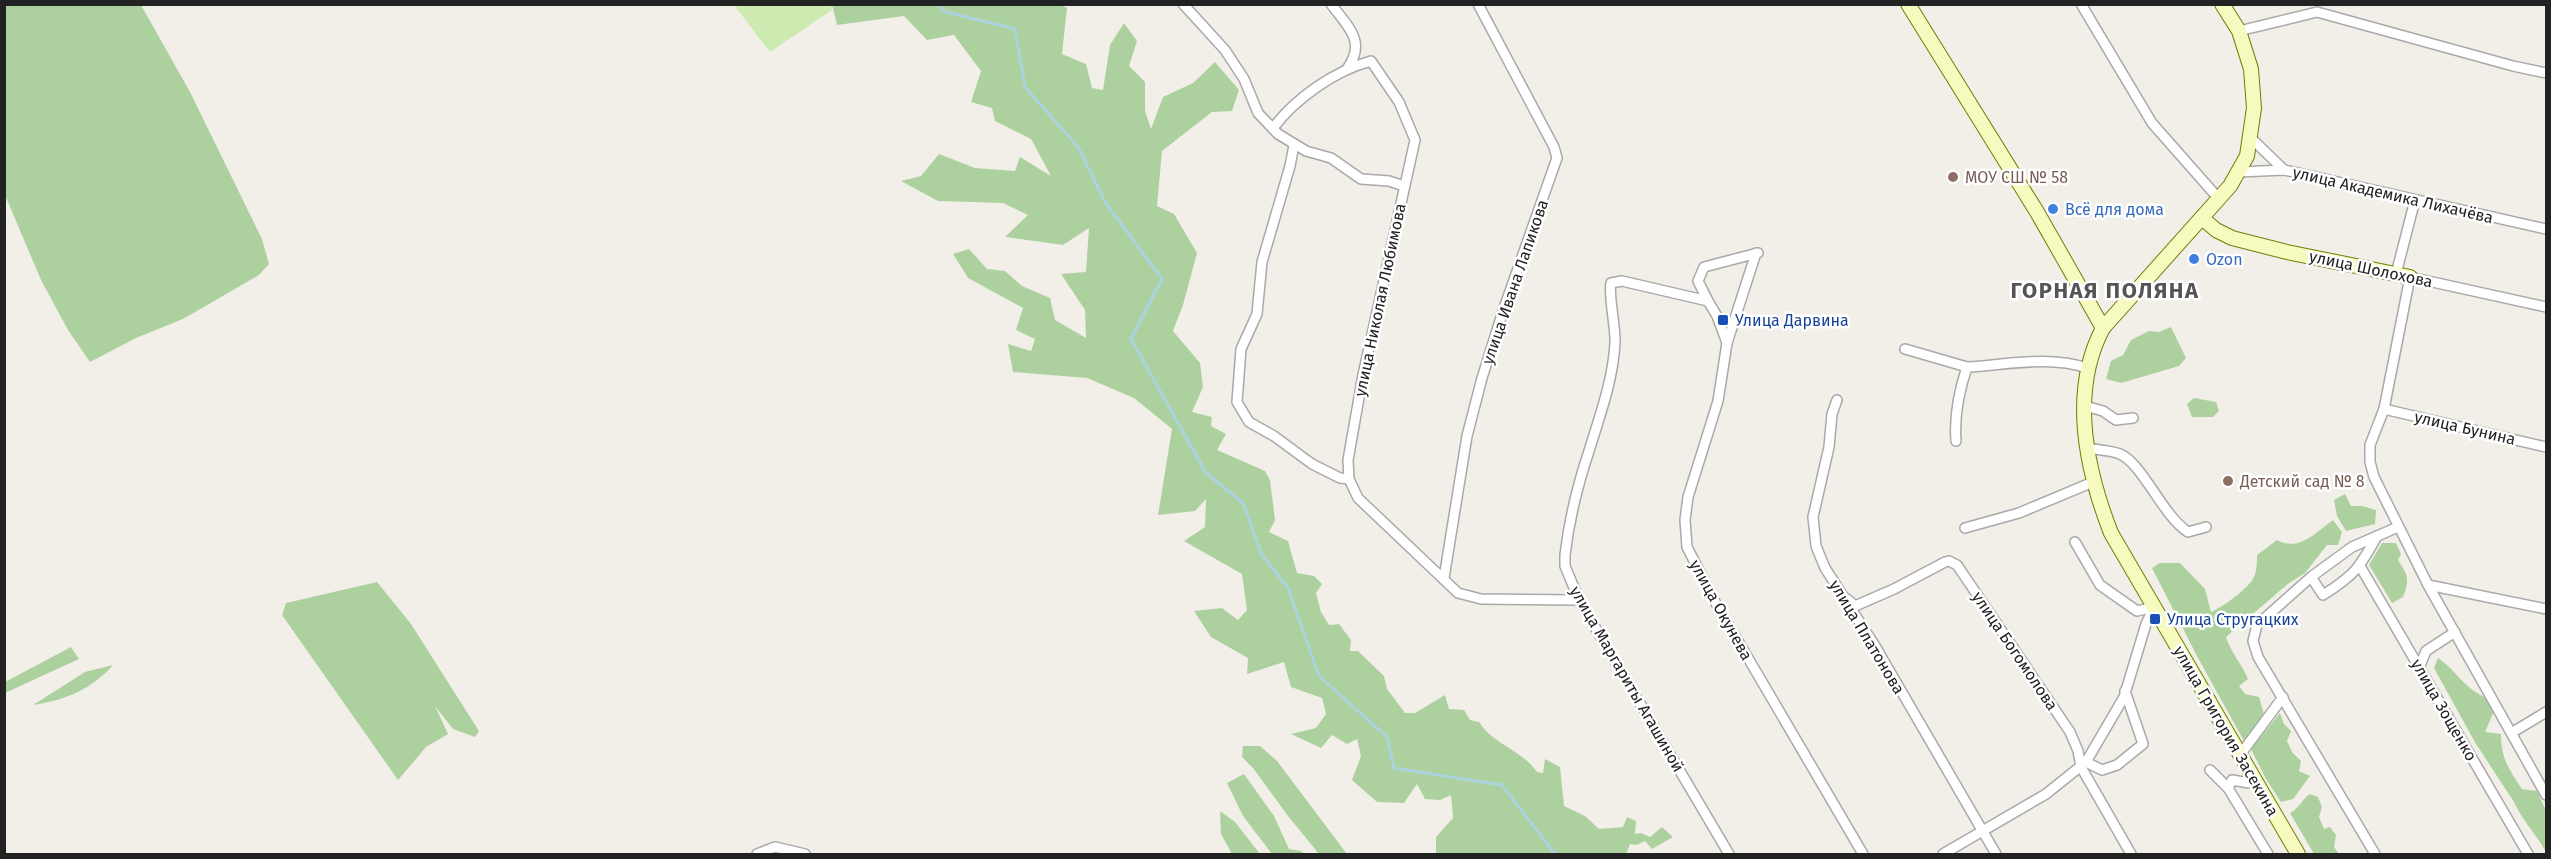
<svg xmlns="http://www.w3.org/2000/svg" width="2551" height="859" viewBox="0 0 2551 859" font-family="'Fira Sans',sans-serif">
	<rect width="100%" height="100%" fill="#f2efe9"/>
	<polygon fill="#cdebb0" points="734,5 831,5 832,10 770,52"/>
	<g fill="#add19e">
		<polygon points="5,4 141,5 190,92 262,239 269,264 259,275 183,319 136,338 90,362 68,330 41,280 5,195"/>
		<path d="M 832,5 L 1061,5 L 1067,8 L 1062,54 L 1086,64 L 1092,88 L 1103,90 L 1110,45 L 1124,23 L 1137,41 L 1129,66 L 1145,82 L 1145,111 L 1151,129 L 1163,97 L 1193,83 L 1215,62 L 1239,90 L 1232,111 L 1212,112 L 1162,151 L 1157,206 L 1174,214 L 1197,253 L 1183,305 L 1173,331 L 1200,363 L 1203,387 L 1192,412 L 1212,417 L 1211,426 L 1226,434 L 1217,450 L 1265,471 L 1270,480 L 1275,520 L 1269,532 L 1288,541 L 1297,573 L 1314,576 L 1322,584 L 1316,593 L 1321,612 L 1329,625 L 1339,624 L 1351,640 L 1350,651 L 1358,651 L 1384,676 L 1387,689 L 1405,713 L 1415,713 L 1445,695 L 1449,709 L 1464,710 L 1470,720 L 1479,722 C 1494,745 1522,750 1537,772 L 1543,773 L 1545,759 L 1560,767 L 1564,806 L 1585,816 L 1599,829 L 1623,827 L 1627,817 L 1636,821 L 1635,834 L 1641,833 L 1650,837 L 1662,827 L 1673,837 L 1652,849 L 1645,841 L 1637,845 L 1630,844 L 1626,854 L 1436,854 L 1436,837 L 1453,818 L 1451,795 L 1440,800 L 1425,799 L 1417,784 L 1404,803 L 1377,802 L 1352,780 L 1361,756 L 1357,739 L 1347,744 L 1332,735 L 1321,748 L 1291,734 L 1316,728 L 1326,714 L 1322,698 L 1291,687 L 1284,662 L 1247,674 L 1248,658 L 1211,637 L 1194,611 L 1222,608 L 1238,620 L 1247,610 L 1242,574 L 1184,541 L 1205,527 L 1206,499 L 1195,511 L 1158,515 L 1172,429 L 1134,398 L 1087,378 L 1013,372 L 1008,344 L 1031,351 L 1035,339 L 1016,330 L 1023,308 L 968,278 L 953,254 L 969,249 L 987,269 L 1005,271 L 1022,286 L 1050,298 L 1055,320 L 1086,338 L 1085,310 L 1061,274 L 1086,272 L 1089,228 L 1063,245 L 1005,237 L 1028,215 L 1003,203 L 938,201 L 901,181 L 921,176 L 939,154 L 975,168 L 1015,171 L 1020,157 L 1051,176 L 1031,139 L 995,121 L 992,108 L 971,102 L 981,71 L 954,35 L 927,40 L 904,16 L 837,25 Z"/>
		<polygon points="2171,327 2186,358 2179,366 2121,383 2106,379 2111,361 2123,355 2131,340 2149,331 2159,332"/>
		<polygon points="2194,398 2216,402 2219,411 2213,417 2192,417 2187,404"/>
		<polygon points="2345,494 2351,506 2362,506 2376,510 2375,524 2346,531 2337,516 2334,500"/>
		<path d="M 2333,520 L 2342,532 L 2338,545 L 2327,545 L 2305,573 L 2289,583 L 2226,637 C 2231,653 2242,664 2248,679 L 2239,686 L 2245,694 L 2259,697 L 2264,714 L 2244,741 L 2198,658 L 2152,568 L 2160,563 L 2180,563 L 2205,589 L 2211,612 C 2223,607 2246,590 2253,579 C 2257,572 2257,563 2257,555 L 2277,540 C 2299,552 2315,533 2333,520 Z"/>
		<path d="M 2382,543 L 2396,543 L 2401,554 L 2398,560 C 2408,575 2410,580 2403,597 L 2392,603 L 2369,565 Z"/>
		<polygon points="377,582 411,624 479,731 475,737 453,729 435,706 448,734 426,747 398,780 282,615 286,603"/>
		<polygon points="71,647 79,659 5,693 5,682"/>
		<path d="M 2438,658 C 2452,667 2461,682 2474,691 C 2485,698 2487,697 2495,709 L 2485,732 L 2501,734 C 2501,758 2509,770 2522,789 L 2537,791 L 2546,811 L 2546,852 C 2536,834 2522,820 2514,802 L 2476,744 L 2434,668 Z"/>
		<path d="M 113,665 C 91,690 65,700 33,705 L 85,672 Z"/>
		<polygon points="2280,713 2284,724 2291,731 2287,741 2292,752 2301,761 2299,771 2310,776 2293,799 2281,802 2266,779 2251,749"/>
		<polygon points="1243,746 1260,746 1277,761 1347,854 1319,854 1288,816 1253,768 1242,757"/>
		<polygon points="1244,774 1274,816 1289,849 1301,851 1304,854 1272,854 1243,816 1227,783"/>
		<path d="M 2310,794 L 2318,797 L 2322,807 L 2319,817 L 2324,829 L 2330,827 L 2336,835 L 2334,847 L 2339,854 L 2314,854 L 2290,813 C 2300,808 2301,800 2310,794 Z"/>
		<polygon points="1220,811 1235,822 1260,854 1232,854 1221,834"/>
	</g>
	<g fill="none" stroke-linecap="round" stroke-linejoin="round">
		<polyline stroke="#aad3df" stroke-width="3" points="940,4 942,11 1015,29 1025,87 1078,147 1105,202 1162,279 1131,339 1206,473 1243,503 1262,555 1288,588 1319,676 1387,737 1394,768 1502,785 1555,854"/>
		<defs>
			<g id="street">
				<polyline points="1183,4 1225,50 1244,79 1258,113 1278,134 1306,151 1331,158 1361,179 1389,181 1404,186"/>
				<path d="M 1331,4 C 1348,27 1367,41 1347,69"/>
				<polyline points="2081,4 2152,123 2219,199"/>
				<polyline points="2239,31 2317,12 2513,66 2546,73"/>
				<path d="M 1273,128 C 1296,98 1334,71 1371,61 L 1399,102 L 1415,140 L 1363,375 L 1348,460 L 1349,479 L 1358,498 L 1458,593 L 1481,599 L 1579,600"/>
				<polyline points="2251,138 2284,170"/>
				<polyline points="1294,145 1290,166 1262,262 1257,314 1241,349 1237,402 1249,422 1274,436 1312,464 1340,478 1349,479"/>
				<polyline points="2239,172 2284,170 2546,229"/>
				<polyline points="1756,253 1727,343 1718,401 1688,497 1685,520 1687,547 1714,600 1863,854"/>
				<polyline points="2396,274 2415,200"/>
				<polyline points="1708,301 1698,281 1704,267 1758,253"/>
				<polyline points="2546,307 2410,277 2384,409 2370,445 2370,462 2374,477 2428,585 2546,795"/>
				<path d="M 1727,343 L 1717,316 L 1708,301 L 1622,281 L 1611,283 C 1608,293 1616,329 1615,343 C 1613,380 1600,415 1589,451 C 1578,484 1569,520 1565,555 L 1565,566 L 1579,600 L 1729,854"/>
				<polyline points="1905,349 1967,367"/>
				<polyline points="1837,400 1832,414 1829,447 1813,517 1816,546 1825,568 1875,646 1996,854"/>
				<polyline points="2085,406 2103,411 2116,420 2133,418"/>
				<polyline points="2384,409 2546,447"/>
				<path d="M 1956,441 C 1954,416 1959,391 1967,367 C 2006,365 2049,355 2087,368"/>
				<path d="M 2087,448 C 2097,450 2110,450 2120,454 C 2143,464 2162,515 2188,532 L 2206,527"/>
				<polyline points="1965,528 2019,513 2093,482"/>
				<polyline points="2075,542 2100,585 2137,611 2154,607"/>
				<polyline points="2360,566 2528,854"/>
				<path d="M 2311,577 L 2323,595 C 2355,575 2360,567 2377,536"/>
				<polyline points="1444,578 1467,436 1482,378 1503,311 1557,158 1554,147 1478,4"/>
				<polyline points="2428,585 2546,609"/>
				<polyline points="1847,599 1855,606 1894,589 1945,562 1949,561 1957,565 2070,732 2078,751 2081,767 2131,854"/>
				<polyline points="2419,668 2426,651 2455,632"/>
				<polyline points="2513,732 2546,712"/>
				<polyline points="2240,755 2283,697"/>
				<polyline points="2086,762 2102,770 2117,765 2143,744 2125,691"/>
				<polyline points="2210,770 2228,788 2232,780 2249,783 2254,779"/>
				<polyline points="2228,788 2268,854"/>
				<polyline points="757,854 775,847 805,854"/>
				<polyline points="1943,854 2046,794 2086,762 2124,697 2146,624 2154,607"/>
				<polyline points="2375,854 2258,657 2253,641 2257,625 2311,577 2352,547 2398,527"/>
			</g>
			<g id="secondary">
				<polyline points="1908,4 2037,212 2103,328"/>
				<path d="M 2222,4 L 2239,31 L 2251,69 L 2254,108 L 2247,156 L 2230,186 L 2103,328 C 2069,392 2086,469 2111,533 L 2298,854"/>
				<polyline points="2202,218 2216,230 2232,238 2287,252 2410,277"/>
			</g>
		</defs>
		<use href="#street" stroke="#a9a9a9" stroke-width="12"/>
		<use href="#secondary" stroke="#707d05" stroke-width="16"/>
		<use href="#street" stroke="#fff" stroke-width="9"/>
		<use href="#secondary" stroke="#f7fabf" stroke-width="14"/>
	</g>
	<g fill="#8d6e63" stroke="#fff" stroke-width="2">
		<circle cx="1953" cy="177" r="6"/>
		<circle cx="2228" cy="481" r="6"/>
	</g>
	<g fill="#3f7fe0" stroke="#fff" stroke-width="2">
		<circle cx="2053" cy="209" r="6"/>
		<circle cx="2194" cy="259" r="6"/>
	</g>
	<g fill="#1a4fb4" stroke="#fff" stroke-width="2">
		<rect x="1717" y="314" width="12" height="12" rx="3"/>
		<rect x="2149" y="613" width="12" height="12" rx="3"/>
	</g>
	<g text-anchor="middle" dominant-baseline="central" stroke-width="5" stroke-linejoin="round" paint-order="stroke">
		<g font-size="16" fill="#785e54" stroke="#fff" text-anchor="start">
			<text x="1965" y="177">МОУ СШ № 58</text>
			<text x="2240" y="481">Детский сад № 8</text>
		</g>
		<g font-size="16" fill="#222" stroke="#fff">
			<text transform="translate(2393 195) rotate(13)">улица Академика Лихачёва</text>
			<text transform="translate(2371 269) rotate(12)">улица Шолохова</text>
			<text transform="translate(1515 282) rotate(-71)">улица Ивана Лапикова</text>
			<text transform="translate(1380 300) rotate(-78)">улица Николая Любимова</text>
			<text transform="translate(2465 428) rotate(13)">улица Бунина</text>
			<text transform="translate(1721 610) rotate(61)">улица Окунева</text>
			<text transform="translate(1867 637) rotate(59)">улица Платонова</text>
			<text transform="translate(2015 651) rotate(56)">улица Богомолова</text>
			<text transform="translate(1627 679) rotate(60)">улица Маргариты Агашиной</text>
			<text transform="translate(2444 710) rotate(60)">улица Зощенко</text>
			<text transform="translate(2226 731) rotate(60)">улица Григория Засекина</text>
		</g>
		<g font-size="16" fill="#366cbe" stroke="#fff" text-anchor="start">
			<text x="2065" y="209">Всё для дома</text>
			<text x="2206" y="259">Ozon</text>
		</g>
		<g font-size="16" fill="#164399" stroke="#fff" text-anchor="start">
			<text x="1735" y="320">Улица Дарвина</text>
			<text x="2167" y="619">Улица Стругацких</text>
		</g>
		<g font-size="22" font-weight="bold" letter-spacing="1.5" fill="#555" stroke="#fff">
			<text x="2105" y="290">ГОРНАЯ ПОЛЯНА</text>
		</g>
	</g>
	<rect width="2551" height="859" fill="none" stroke="#222222" stroke-width="12"/>
</svg>
